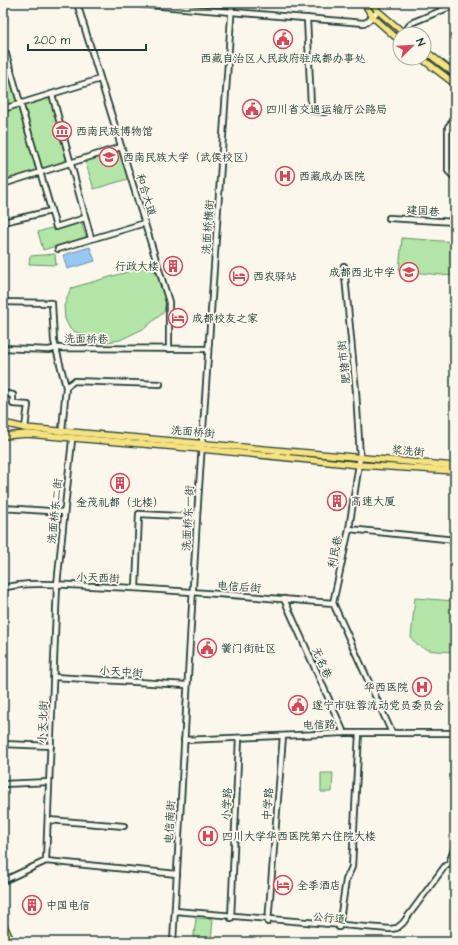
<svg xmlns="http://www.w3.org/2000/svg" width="458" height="945" viewBox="0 0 458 945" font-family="'Architects Daughter','LXGW WenKai TC',sans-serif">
	<rect width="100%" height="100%" fill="#fbf7ec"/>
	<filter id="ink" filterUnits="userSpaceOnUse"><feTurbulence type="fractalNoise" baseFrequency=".025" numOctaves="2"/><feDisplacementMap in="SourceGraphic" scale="8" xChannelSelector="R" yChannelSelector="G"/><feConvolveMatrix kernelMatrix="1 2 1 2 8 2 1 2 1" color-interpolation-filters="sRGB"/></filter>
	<g filter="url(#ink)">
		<g fill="#b2e5a6" stroke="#68916d">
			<polygon points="11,69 21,104 52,94 71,163 3,184 3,71"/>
			<polygon points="120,150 128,179 94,189 85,161"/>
			<polygon points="80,219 86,237 43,250 38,232"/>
			<polygon points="402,238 455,242 455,287 453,287 453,276 399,271"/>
			<polygon points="55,254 56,265 29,264 30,256"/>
			<polygon points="145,267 158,273 166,300 164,312 145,328 120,340 106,342 93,341 70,329 65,319 64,306 71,288"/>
			<path d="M 415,598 L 455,601 L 455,652 C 439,651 419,653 411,637 Z"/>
			<polygon points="321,773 333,773 332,792 321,792"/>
			<polygon points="196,918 213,919 211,942 193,942"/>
		</g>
		<polygon fill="#98c7f3" stroke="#6890a7" points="90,247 95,261 67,269 63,255"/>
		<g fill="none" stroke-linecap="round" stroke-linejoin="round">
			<defs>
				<g id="minor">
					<polyline points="77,3 169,302 169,349"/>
					<polyline points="125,3 364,23 368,21 378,11"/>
					<polyline points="307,18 311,106 314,111 325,112"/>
					<polyline points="404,33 411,23 455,5"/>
					<polyline points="6,54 56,227 85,218"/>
					<polyline points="3,72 11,69"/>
					<polyline points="52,94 91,238"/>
					<polyline points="3,109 100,79"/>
					<polyline points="455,118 448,127 448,171 455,178"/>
					<polyline points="3,184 121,147"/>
					<polyline points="389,218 455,222"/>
					<polyline points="3,222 51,211"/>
					<polyline points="58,249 145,223"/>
					<polyline points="3,302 52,303 54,341 66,387 62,430"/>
					<polyline points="3,348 49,350 57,348 208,349"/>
					<polyline points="66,387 74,381 160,384"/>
					<polyline points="3,393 13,395 13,404 28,405 25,428"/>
					<polyline points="3,508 64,512"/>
					<polyline points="349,529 455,540"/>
					<path d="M 3,588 C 28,581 64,585 91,586 C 172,589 252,597 333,603 L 349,529 L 360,457 L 356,391 L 344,266"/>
					<polyline points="136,588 139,514 197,517"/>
					<polyline points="284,599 344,733"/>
					<polyline points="333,603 392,733"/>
					<polyline points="54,677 186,685"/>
					<polyline points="184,740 344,733 455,733"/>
					<polyline points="3,744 51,746"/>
					<polyline points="3,784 49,782"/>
					<polyline points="48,820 124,826"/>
					<polyline points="46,861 57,585 72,440"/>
					<polyline points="3,881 46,861 177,874"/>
					<polyline points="175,911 390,929 397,928 403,923 445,866 449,863 455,847"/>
					<polyline points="231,918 239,738"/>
					<polyline points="268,922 283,736"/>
					<polyline points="339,927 346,880 352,867 359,733"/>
					<polyline points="173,942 197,517 232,3"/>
				</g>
				<g id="major">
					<polyline points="364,3 373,17 400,41"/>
					<polyline points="372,3 378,11 405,34"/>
					<polyline points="424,50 455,74"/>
					<polyline points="421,58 455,84"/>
					<polyline points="3,423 25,428 455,466"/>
					<polyline points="3,436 27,434 201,449 359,465 455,471"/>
					<polyline points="3,924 12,942"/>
				</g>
			</defs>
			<use href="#minor" stroke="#1f3d34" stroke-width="8"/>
			<use href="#major" stroke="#1f3d34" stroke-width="8"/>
			<use href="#minor" stroke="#fbf7ec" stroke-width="4.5"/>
			<use href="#major" stroke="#f6e281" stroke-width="5.5"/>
		</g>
	</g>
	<defs>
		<symbol id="civic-ring" viewBox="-11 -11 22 22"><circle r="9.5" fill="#fbf7ec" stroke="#d1495b" stroke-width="1.5"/><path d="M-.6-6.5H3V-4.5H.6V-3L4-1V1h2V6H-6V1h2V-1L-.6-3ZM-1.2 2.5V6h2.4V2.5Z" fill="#d1495b"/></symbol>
		<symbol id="museum-ring" viewBox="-11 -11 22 22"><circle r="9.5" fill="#fbf7ec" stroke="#d1495b" stroke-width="1.5"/><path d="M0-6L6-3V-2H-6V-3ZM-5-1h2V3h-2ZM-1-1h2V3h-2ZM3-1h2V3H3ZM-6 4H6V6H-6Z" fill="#d1495b"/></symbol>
		<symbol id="university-ring" viewBox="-11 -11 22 22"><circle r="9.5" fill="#fbf7ec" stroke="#d1495b" stroke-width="1.5"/><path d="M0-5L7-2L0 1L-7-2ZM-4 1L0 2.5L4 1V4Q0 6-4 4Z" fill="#d1495b"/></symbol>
		<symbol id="hospital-ring" viewBox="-11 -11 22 22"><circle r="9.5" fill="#fbf7ec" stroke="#d1495b" stroke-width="1.5"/><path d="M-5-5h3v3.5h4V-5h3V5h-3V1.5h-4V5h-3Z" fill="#d1495b"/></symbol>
		<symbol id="building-ring" viewBox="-11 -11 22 22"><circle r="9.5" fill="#fbf7ec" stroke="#d1495b" stroke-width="1.5"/><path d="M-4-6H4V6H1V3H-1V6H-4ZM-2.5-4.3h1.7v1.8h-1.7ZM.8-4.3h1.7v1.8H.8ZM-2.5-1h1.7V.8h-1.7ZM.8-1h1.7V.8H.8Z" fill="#d1495b"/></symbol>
		<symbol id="school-ring" viewBox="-11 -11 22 22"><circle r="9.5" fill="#fbf7ec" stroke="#d1495b" stroke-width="1.5"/><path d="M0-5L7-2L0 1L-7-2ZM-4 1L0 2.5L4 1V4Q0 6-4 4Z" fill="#d1495b"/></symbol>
		<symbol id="hotel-ring" viewBox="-11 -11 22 22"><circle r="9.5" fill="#fbf7ec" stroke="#d1495b" stroke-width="1.5"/><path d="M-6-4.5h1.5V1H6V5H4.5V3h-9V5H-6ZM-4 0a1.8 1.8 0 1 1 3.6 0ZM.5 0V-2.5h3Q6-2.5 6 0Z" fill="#d1495b"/></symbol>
	</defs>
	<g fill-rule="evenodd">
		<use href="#civic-ring" x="272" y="28" width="22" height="22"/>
		<use href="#civic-ring" x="241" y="98" width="22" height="22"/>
		<use href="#museum-ring" x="51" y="120" width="22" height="22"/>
		<use href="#university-ring" x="98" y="146" width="22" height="22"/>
		<use href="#hospital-ring" x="274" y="165" width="22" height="22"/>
		<use href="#building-ring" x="162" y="255" width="22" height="22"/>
		<use href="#school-ring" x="398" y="261" width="22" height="22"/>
		<use href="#hotel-ring" x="228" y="265" width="22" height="22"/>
		<use href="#hotel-ring" x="167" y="307" width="22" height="22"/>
		<use href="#building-ring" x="109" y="472" width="22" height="22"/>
		<use href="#building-ring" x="326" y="490" width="22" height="22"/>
		<use href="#civic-ring" x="196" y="637" width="22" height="22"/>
		<use href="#hospital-ring" x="411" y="676" width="22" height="22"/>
		<use href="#civic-ring" x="287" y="694" width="22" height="22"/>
		<use href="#hospital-ring" x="197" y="825" width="22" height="22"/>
		<use href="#hotel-ring" x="272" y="874" width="22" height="22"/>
		<use href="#building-ring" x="21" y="894" width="22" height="22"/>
	</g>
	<g text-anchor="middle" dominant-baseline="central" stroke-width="3.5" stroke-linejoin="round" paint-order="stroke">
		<g font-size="11" fill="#1f3d34" stroke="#fbf7ec" text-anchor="start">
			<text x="283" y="58" text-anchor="middle">西藏自治区人民政府驻成都办事处</text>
			<text x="266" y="109">四川省交通运输厅公路局</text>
			<text x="76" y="131">西南民族博物馆</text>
			<text x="123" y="157">西南民族大学（武侯校区）</text>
			<text x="299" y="176">西藏成办医院</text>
			<text x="159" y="266" text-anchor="end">行政大楼</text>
			<text x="395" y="272" text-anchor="end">成都西北中学</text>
			<text x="253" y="276">西农驿站</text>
			<text x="192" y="318">成都校友之家</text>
			<text x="351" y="501">高速大厦</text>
			<text x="120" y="502" text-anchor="middle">金茂礼都（北楼）</text>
			<text x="221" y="648">黉门街社区</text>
			<text x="408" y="687" text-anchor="end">华西医院</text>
			<text x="312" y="705">遂宁市驻蓉流动党员委员会</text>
			<text x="222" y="836">四川大学华西医院第六住院大楼</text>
			<text x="297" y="885">全季酒店</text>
			<text x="46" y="905">中国电信</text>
		</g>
		<g font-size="11" fill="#1f3d34" stroke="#fbf7ec">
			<text transform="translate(146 195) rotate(73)">和合大道</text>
			<text transform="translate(423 211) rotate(4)">建国巷</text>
			<text transform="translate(208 227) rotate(-86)">洗面桥横街</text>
			<text transform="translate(86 339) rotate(1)">洗面桥巷</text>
			<text transform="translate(344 362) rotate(-96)">肥猪市街</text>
			<text transform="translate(193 432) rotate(5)">洗面桥街</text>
			<text transform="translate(408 451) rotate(5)">浆洗街</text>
			<text transform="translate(55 511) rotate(-84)">洗面桥东二街</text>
			<text transform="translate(188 518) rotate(-87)">洗面桥东一街</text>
			<text transform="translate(335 552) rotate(-78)">利民巷</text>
			<text transform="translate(98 578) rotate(2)">小天西街</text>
			<text transform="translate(239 587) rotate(4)">电信后街</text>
			<text transform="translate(322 663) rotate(66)">无名巷</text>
			<text transform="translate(121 672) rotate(4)">小天中街</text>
			<text transform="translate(43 722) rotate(-88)">小天北街</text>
			<text transform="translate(319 725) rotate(-2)">电信路</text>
			<text transform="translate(227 804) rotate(-87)">小学路</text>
			<text transform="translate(268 804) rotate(-86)">中学路</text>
			<text transform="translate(170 822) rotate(-87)">电信南街</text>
			<text transform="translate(329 918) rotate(5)">公行道</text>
		</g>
	</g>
	<rect width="458" height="945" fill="none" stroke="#fbf7ec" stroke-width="16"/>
	<rect x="8" y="8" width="442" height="929" fill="none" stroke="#1f3d34" stroke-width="1.5" filter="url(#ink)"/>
	<g transform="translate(412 46) rotate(66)"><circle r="19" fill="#fbf7ec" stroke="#a3ada2"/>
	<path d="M0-3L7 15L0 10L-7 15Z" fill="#d1495b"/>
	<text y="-6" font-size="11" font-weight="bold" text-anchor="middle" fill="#1f3d34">N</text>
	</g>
	<path d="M28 44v6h118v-6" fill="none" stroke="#1f3d34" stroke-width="2"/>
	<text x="34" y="44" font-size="12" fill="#1f3d34" stroke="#fbf7ec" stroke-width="3" paint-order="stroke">200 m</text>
</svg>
